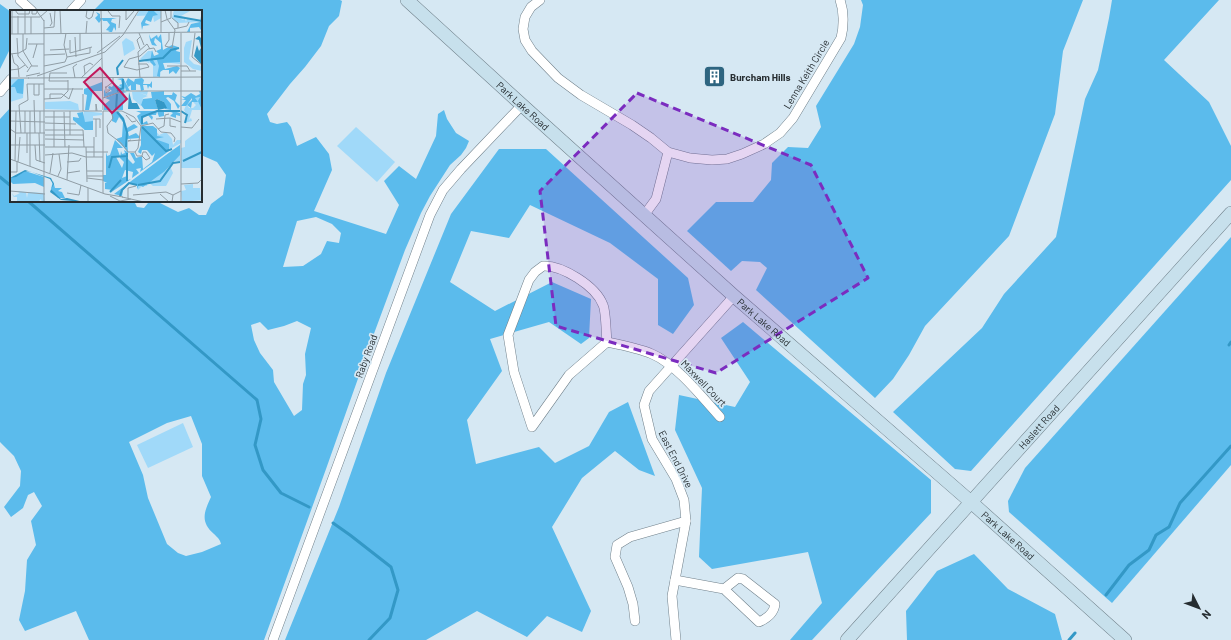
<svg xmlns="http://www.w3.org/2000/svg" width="1231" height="640" viewBox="0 0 1231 640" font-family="Barlow,sans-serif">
	<rect width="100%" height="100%" fill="#d6e8f3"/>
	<g fill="#a0d9f9">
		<polygon points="356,127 395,162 377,182 337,146"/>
		<polygon points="183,423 193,447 148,468 137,445"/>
	</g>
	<g fill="#5bbbec" fill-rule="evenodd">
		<path d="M 104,0 L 340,0 L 342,1 L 339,16 L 329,26 L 321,46 L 305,67 L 290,84 L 267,114 L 270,122 L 277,124 L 287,122 L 291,127 L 297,146 L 316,137 L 329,154 L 332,170 L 314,211 L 386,234 L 399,205 L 384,181 L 399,166 L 416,179 L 436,136 L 438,114 L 444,110 L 447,119 L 456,133 L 469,141 L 466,148 L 461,155 L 450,165 L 430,196 L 421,213 L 405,250 L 372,339 L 326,469 L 264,640 L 89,640 L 76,611 L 25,631 L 19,620 L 25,591 L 27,560 L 36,545 L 31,521 L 42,506 L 34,492 L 28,495 L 23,508 L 11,517 L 4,507 L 20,486 L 21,471 L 14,456 L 0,442 L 0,119 L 11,107 L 11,201 L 134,201 L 137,207 L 144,208 L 148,203 L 158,202 L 178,212 L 189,208 L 199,215 L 206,215 L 211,204 L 223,195 L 226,175 L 217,162 L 201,155 L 201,11 L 93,11 ZM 316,217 L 332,224 L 341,233 L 339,243 L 327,241 L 321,254 L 303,266 L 283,267 L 297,221 ZM 297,321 L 311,328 L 305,354 L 306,375 L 303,384 L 302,410 L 294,416 L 274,382 L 273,370 L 260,353 L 254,340 L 251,325 L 260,322 L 268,330 L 284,326 ZM 191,416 L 202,444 L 202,476 L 211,497 C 204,512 200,522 214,534 C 217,537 220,539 221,544 L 202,552 L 186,556 L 178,553 L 167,544 L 148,498 L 143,475 L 129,442 L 167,423 Z"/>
		<polygon points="861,0 1083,0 1063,51 1055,114 1009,236 925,326 909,355 893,379 875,398 756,290 767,268 760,262 742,261 731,271 687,231 716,202 753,202 771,180 772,163 788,147 808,148 821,127 816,106 854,44 860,27 863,5"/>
		<polygon points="1112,0 1219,0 1164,60 1209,102 1231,146 1231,180 971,471 955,469 893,412 982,328 1004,294 1056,237 1085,99 1098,70 1109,18"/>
		<polygon points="0,4 11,12 11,47 0,69"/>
		<polygon points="499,149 546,149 688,278 694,305 673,334 658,325 658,279 610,243 530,205 509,238 471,231 450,282 495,311 552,282 591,299 589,338 581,344 549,322 490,339 502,371 467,420 476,464 539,447 555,463 589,446 609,412 628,402 655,476 639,470 615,451 582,478 552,527 591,611 582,632 547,616 527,637 477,611 426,640 285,640 339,507 386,373 451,214"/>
		<polygon points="1231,237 1231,465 1112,603 1009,512 1008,501 1025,468"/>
		<polygon points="743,322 931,480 931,513 812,640 790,640 822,603 808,552 712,569 699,557 702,488 675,430 679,395 735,407 750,382 721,338"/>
		<polygon points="974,554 1008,589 1055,614 1062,640 907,640 906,611 937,571"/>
	</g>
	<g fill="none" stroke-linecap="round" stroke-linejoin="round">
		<g stroke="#3398c6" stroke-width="3">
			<polyline points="0,177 11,186"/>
			<polyline points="28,201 257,400 261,419 255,445 263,470 281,493 309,507"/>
			<polyline points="1229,345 1231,342"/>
			<polyline points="333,523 350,535 391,567 398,590 390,618 369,640"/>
			<polyline points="1106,595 1129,565 1149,550 1156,535 1169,527 1180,503 1231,446"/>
			<polyline points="1069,640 1075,633"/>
		</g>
		<defs>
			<g id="street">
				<polyline points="20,0 32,11"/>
				<path d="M 540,0 L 531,7 L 525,17 L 523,29 L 525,40 L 532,51 L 558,78 L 581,95 L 632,125 L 651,138 L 668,152 L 690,158 L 712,160 L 727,159 L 742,154 L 764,144 L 780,133 L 793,118 L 841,38 C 844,26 844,11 840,0"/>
				<polyline points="71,11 81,0"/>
				<polyline points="0,92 11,79"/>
				<polyline points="645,214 656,199 668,152"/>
				<path d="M 543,266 C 562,265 596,286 603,305 C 606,311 606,333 607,342 L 569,375 L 532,427 L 514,372 L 508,335 L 529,280 L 535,272 Z"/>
				<path d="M 607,342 C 622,345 638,348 652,354 C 676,364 702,397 720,417"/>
				<path d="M 675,580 L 724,589 L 759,622 C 768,618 774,613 775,604 L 743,579 L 738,578 L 724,589"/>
				<polyline points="635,621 633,604 628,587 615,557 617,545 630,537 686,521"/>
				<polyline points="273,640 430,215 443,190 461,169 522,105"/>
				<polyline points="676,640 672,596 686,521 684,500 676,479 652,439 644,405 649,391 734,296"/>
			</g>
			<g id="secondary">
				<path id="s1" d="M 407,0 L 522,105 L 734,296 L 971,502 L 1125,640"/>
				<path id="s2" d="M 847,640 L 1231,213"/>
			</g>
		</defs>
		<use href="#street" stroke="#71818b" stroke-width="10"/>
		<use href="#secondary" stroke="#71818b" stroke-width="14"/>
		<use href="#street" stroke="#fff" stroke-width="9"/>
		<use href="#secondary" stroke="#c7e0ec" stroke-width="13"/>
	</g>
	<path fill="#7b2cbf" fill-opacity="0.2" stroke="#7b2cbf" stroke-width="3" stroke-dasharray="8 5" stroke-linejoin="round" d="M 637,93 L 811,165 L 868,278 L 716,373 L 556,326 L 540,191 Z"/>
	<defs>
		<symbol id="building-square" viewBox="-11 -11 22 22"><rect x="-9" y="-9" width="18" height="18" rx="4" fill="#2e6580" stroke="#d6e8f3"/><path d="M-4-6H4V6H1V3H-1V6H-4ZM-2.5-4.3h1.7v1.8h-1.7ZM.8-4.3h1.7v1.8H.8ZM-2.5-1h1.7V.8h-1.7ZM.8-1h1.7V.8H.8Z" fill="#fff"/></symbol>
	</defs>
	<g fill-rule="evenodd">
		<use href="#building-square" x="702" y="64" width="25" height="25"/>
	</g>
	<g text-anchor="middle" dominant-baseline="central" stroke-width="3.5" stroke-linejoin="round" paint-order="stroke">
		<g font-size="10" fill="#262d31" stroke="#d6e8f3">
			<text transform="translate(806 74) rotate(-59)">Lenna Keith Circle</text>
			<text stroke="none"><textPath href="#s1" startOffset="157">Park Lake Road</textPath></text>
			<text stroke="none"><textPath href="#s1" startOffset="481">Park Lake Road</textPath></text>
			<text transform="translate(366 356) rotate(-70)">Raby Road</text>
			<text transform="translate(704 383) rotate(46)">Maxwell Court</text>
			<text stroke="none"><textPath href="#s2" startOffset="287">Haslett Road</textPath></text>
			<text transform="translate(676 459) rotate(63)">East End Drive</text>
			<text stroke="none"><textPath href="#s1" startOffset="805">Park Lake Road</textPath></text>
		</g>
		<g font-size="10" font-weight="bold" fill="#262d31" stroke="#d6e8f3" text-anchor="start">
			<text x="730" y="77">Burcham Hills</text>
		</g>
	</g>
	<g transform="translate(10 10)">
		<rect width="192" height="192" fill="#d6e8f3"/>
		<path d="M 130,0 L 151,0 L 151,8 L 144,12 L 143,6 L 147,5 L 126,6 ZM 164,0 L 180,1 L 171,6 L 175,7 L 171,10 L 175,9 L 176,12 L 177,9 L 190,12 L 167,13 L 162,8 ZM 116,28 L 123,32 L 125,39 L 114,46 L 112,32 ZM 182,30 L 179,49 L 184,54 L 192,56 L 192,61 L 183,59 L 174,52 L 174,38 L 176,32 ZM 138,41 L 142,41 L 142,48 L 170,42 L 170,54 L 152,52 L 150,67 L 143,67 L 143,48 L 139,53 L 130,49 ZM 0,69 L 14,69 L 13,88 L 0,92 ZM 138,81 L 137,85 L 130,83 L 138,86 L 133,88 L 131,96 L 123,89 L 122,82 ZM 190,87 L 191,100 L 182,100 L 179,110 L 181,108 L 182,111 L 174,113 L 178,107 L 174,100 L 177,93 L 180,92 L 177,95 L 179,98 L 183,98 L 186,95 L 183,92 L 185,88 ZM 60,91 L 68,94 L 69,100 L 35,99 L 35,92 L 37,92 L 35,92 ZM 74,101 L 92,103 L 92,105 L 83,106 L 83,120 L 74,120 ZM 192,118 L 192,168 L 191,171 L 190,158 L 171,158 L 171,138 L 175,137 L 175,131 ZM 145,120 L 149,125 L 156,122 L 162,129 L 163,135 L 167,130 L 171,130 L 171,133 L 162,138 L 144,138 ZM 170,135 L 170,151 L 151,151 L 155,161 L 160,156 L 163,163 L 156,176 L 143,176 L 138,172 L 137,176 L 132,176 L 128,180 L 127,176 L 120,172 ZM 183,174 L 183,178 L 190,178 L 191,190 L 172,192 L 171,181 L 176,180 L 174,175 ZM 6,181 L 16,182 L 17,188 L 18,182 L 34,183 L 35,192 L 32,192 L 33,189 L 32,192 L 31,189 L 28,192 L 7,192 L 7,187 L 4,187 L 3,186 L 2,183 L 4,186 L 10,183 Z" fill="#a0d9f9"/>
		<path d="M 139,0 L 143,0 L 148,5 L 143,6 L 141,12 L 136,10 L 135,13 L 140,15 L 133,16 L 132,20 L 131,13 ZM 192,0 L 192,22 L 189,17 L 180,18 L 180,22 L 177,22 L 181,14 L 190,12 ZM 86,2 L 90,4 L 90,8 L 107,8 L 102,9 L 101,12 L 106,14 L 106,21 L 104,17 L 102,22 L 98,22 L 100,21 L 96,20 L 100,15 L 97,11 L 93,11 L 92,9 L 89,13 L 85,8 L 88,5 ZM 139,24 L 141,29 L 147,25 L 148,28 L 151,24 L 153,40 L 162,35 L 168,37 L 166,41 L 170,42 L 170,52 L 153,53 L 155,59 L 167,56 L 170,58 L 166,64 L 163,61 L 159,64 L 159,60 L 153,60 L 150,62 L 150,67 L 147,66 L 149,56 L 147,50 L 143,50 L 146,55 L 144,56 L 140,52 L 142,40 L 144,46 L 149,44 L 146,41 L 151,39 L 151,33 L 145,28 L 144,32 L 147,36 L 142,35 L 140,30 ZM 113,68 L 120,81 L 116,81 L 115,77 L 114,81 L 94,87 L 94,79 L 97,86 L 96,83 L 102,81 L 98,78 L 99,76 L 102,77 L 104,74 L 112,78 L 109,75 L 112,74 L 111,70 L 107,69 ZM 118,68 L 124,72 L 125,69 L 132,68 L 134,70 L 133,74 L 140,74 L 142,71 L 142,78 L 139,76 L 138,79 L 137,75 L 133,75 L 134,80 L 131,81 L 130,75 L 126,74 L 126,80 L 121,80 L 121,75 L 118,77 L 116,72 ZM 8,69 L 14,69 L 13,84 L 7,83 L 5,77 L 0,77 ZM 92,72 L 92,81 L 83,81 L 79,100 L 75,100 L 77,85 L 74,84 L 74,79 ZM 113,81 L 117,82 L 113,83 L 117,88 L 113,92 L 113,100 L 94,100 L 94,95 L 100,90 L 95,88 ZM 154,81 L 154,85 L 162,85 L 163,82 L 167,85 L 165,91 L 170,96 L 168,99 L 164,91 L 158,87 L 156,88 L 161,94 L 161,100 L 155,99 L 154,92 L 147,89 L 145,90 L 148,99 L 134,99 L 131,95 L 133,89 L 142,88 L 141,82 ZM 189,81 L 192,81 L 192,100 L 188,91 L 190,87 L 185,88 L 188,92 L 182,92 L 181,98 L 177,95 L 182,90 L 182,88 L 176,96 L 171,96 L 176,90 L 171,90 L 175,89 L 171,86 L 175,87 L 181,83 L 186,86 L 190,84 ZM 108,101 L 114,108 L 117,118 L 124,114 L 128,117 L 118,122 L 119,126 L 126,123 L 129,126 L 129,128 L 117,129 L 118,142 L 106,129 L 112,127 L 113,112 L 109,107 L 106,113 L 102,111 L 102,102 ZM 126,101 L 163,101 L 170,103 L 170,106 L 166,105 L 166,108 L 160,106 L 163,103 L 159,101 L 154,102 L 154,106 L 149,107 L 147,101 L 146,105 L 141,105 L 143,107 L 142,110 L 138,105 L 133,108 L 133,113 L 137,111 L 138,114 L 131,115 L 127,106 L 131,103 ZM 73,102 L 75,112 L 83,111 L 83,120 L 75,120 L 63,110 L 63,107 L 69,108 L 67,103 ZM 131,116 L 143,116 L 147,119 L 147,126 L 154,127 L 145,129 L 159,134 L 159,141 L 130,162 L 131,158 L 126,159 L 129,163 L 122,168 L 123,162 L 115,160 L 112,168 L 117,166 L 118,170 L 121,169 L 100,183 L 103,180 L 95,179 L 95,173 L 97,173 L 93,171 L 93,165 L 96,165 L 96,142 L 97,146 L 100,145 L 105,130 L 113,138 L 107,138 L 110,146 L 106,147 L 112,158 L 114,152 L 110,148 L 111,141 L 112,144 L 115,143 L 114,140 L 118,142 L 118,149 L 123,154 L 125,152 L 120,143 L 124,143 L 126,148 L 132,146 L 133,159 L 142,152 L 145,143 L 142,146 L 137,140 L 132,140 L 131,144 L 128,142 L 131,135 ZM 170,135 L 170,145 L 155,161 L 133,177 L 129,175 L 127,179 L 127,176 L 120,173 L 113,180 L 112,186 L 104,184 L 160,142 L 162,151 L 160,142 ZM 15,161 L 34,167 L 34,177 L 25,173 L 3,174 L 0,171 L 0,168 ZM 43,171 L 45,178 L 52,178 L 48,181 L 52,182 L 55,188 L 48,188 L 41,179 Z" fill="#5bbbec"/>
		<path d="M 189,26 L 192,29 L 191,54 L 184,46 L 187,35 L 189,41 L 191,38 L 189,30 L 185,29 ZM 119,82 L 122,93 L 127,93 L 130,99 L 118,99 ZM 147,89 L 154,92 L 157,98 L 148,100 L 145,90 ZM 15,160 L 41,168 L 44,174 L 41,179 L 51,189 L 57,188 L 74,192 L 51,190 L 40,182 L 43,174 L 40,169 L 19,161 L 14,162 L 6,167 L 0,168 Z" fill="#3398c6"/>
		<path fill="none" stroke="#3398c6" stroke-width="2" d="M 164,6 L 192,11M 129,51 L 153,48 L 161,40 L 169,38M 108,65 L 107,58 L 113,50M 107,81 L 113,78 L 113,69M 106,100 L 107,84M 171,101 L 177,105 L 175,113M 107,102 L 113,109 L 117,122 L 116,137M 132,114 L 132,107 L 147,101 L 170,101M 132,117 L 156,141 L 162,139M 117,143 L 117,171M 173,151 L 192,142M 99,158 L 102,147 L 118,146M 128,175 L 150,171 L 163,153 L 170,152M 100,182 L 111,170M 110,186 L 112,180 L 119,173 L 127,175"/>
		<path fill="none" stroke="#909da5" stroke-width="1" d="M 2,0 L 2,24M 5,0 L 8,4 L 19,4 L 20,0M 15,0 L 15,24M 22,0 L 22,4 L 26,4 L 28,0M 26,0 L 34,11M 50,0 L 51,23M 77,0 L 76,7 L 79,9 L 82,7 L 84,0M 91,0 L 93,100M 116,0 L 116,10 L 124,1M 151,0 L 151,23M 155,0 L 157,9 L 165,20 L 162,38 L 155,36 L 159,30 L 159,23M 98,1 L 102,6 L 110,6 L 109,18M 8,6 L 8,24M 0,7 L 30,7 L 38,0M 21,7 L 21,24M 162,8 L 168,13 L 168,18M 34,10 L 34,192M 151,12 L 161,8 L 161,0M 40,16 L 42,13 L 40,3M 34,18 L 44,17 L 45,0M 164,19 L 177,16 L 179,12M 56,23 L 54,35 L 57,47M 70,23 L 70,41M 76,23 L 77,11M 115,23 L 192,22M 129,23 L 134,35M 171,23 L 171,192M 185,23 L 182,47 L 192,55M 0,24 L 115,23M 65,27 L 66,47M 130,27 L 127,30 L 130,39M 7,28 L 8,46 L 18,58M 60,30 L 60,43 L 82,37M 18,34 L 34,34M 40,40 L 59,39M 13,41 L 13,24M 13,41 L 22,56M 87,43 L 110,26M 0,44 L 9,43 L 16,39 L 17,28M 2,44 L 4,53 L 8,56 L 9,67M 34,45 L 55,44M 57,47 L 80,43 L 80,38M 23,48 L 27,34M 128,54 L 137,54 L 139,57 L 127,60 L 114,57 L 119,49 L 130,46 L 138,39 L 144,38 L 146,42M 34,56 L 55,52 L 57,47M 157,56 L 177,56 L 180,61M 0,60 L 9,59 L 15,55M 171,61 L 186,61M 17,62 L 21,56 L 28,56M 57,63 L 40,63 L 39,71 L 58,71M 75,64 L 74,56 L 80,53 L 83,55M 16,66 L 30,63M 27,66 L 95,42 L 113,25 L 129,0M 0,68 L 19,68M 18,68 L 192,67M 65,68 L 63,57 L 67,54M 71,68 L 92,48M 130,68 L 128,42 L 137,34 L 140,39M 24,74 L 24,85 L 29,85 L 29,74M 96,76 L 96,83 L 100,80 L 97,80M 95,78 L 103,72 L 103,68M 34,79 L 73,79M 73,84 L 73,101M 93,88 L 113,81 L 192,81M 34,89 L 51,88 L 58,81 L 58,70M 40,89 L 40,84 L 52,84 L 59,89 L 63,78M 24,90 L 25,123M 0,101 L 92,101M 15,101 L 15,123M 20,101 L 20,156M 30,101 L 30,123M 44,101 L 44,137M 60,101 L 60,125M 86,101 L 86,94 L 87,101M 93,101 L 112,101 L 124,107 L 131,116 L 143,113 L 151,122 L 161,123 L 165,128 L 164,132M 93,101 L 93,183M 101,101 L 103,108 L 97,116 L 98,123 L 111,133 L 118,142 L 125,142 L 128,138 L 131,116M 54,102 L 55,137M 116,105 L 122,112 L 126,111M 35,107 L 60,107M 160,108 L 160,116 L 166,117M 83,109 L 90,109 L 90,118M 86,109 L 86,127M 146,109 L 160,108 L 171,112M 0,111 L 35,112M 35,113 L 66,114M 171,117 L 182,118 L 189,109M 0,119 L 6,123 L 35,123M 148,119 L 154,116 L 155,105 L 159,104M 35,120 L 73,120 L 74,137M 11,123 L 9,95 L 18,90 L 17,74 L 34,74M 29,123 L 30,152M 35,125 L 74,125M 35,129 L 74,130M 121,130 L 118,131 L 131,130M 0,135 L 35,135M 25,135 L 26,150 L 35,153M 35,137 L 84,137M 76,137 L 77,172M 76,142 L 98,142M 125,142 L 127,146 L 132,146 L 133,142 L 136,142 L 140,148 L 136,150 L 132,146M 17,143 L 17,123M 35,145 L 62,143 L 76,147M 76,147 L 93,147M 84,147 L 84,127M 0,149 L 95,184 L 113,187M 5,151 L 6,101M 8,152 L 10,127M 57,152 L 69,151 L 71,148M 77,161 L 93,161M 0,162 L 7,162 L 7,151M 40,163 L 43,143M 57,163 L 70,161M 48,166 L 51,159 L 49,144M 77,166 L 93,166M 77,168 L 93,170M 57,170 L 59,135M 171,174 L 188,173 L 192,169M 0,181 L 35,184M 57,183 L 69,185 L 71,175M 150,184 L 159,192M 123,185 L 156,182 L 163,185M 100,186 L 110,191 L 121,189M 112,187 L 134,192M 118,188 L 118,178 L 126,176M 78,192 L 78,178M 162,192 L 163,185 L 171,181"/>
		<path fill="#c2185b" fill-opacity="0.15" stroke="#c2185b" stroke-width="2" d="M 90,58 L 117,89 L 102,103 L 74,72 Z"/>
		<rect width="192" height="192" fill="none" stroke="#262d31" stroke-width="2"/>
	</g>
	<g transform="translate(1199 608) rotate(132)" stroke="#d6e8f3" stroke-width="3" paint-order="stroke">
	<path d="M0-3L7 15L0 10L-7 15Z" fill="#262d31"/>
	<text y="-6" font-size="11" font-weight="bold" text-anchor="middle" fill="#262d31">N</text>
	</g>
</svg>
